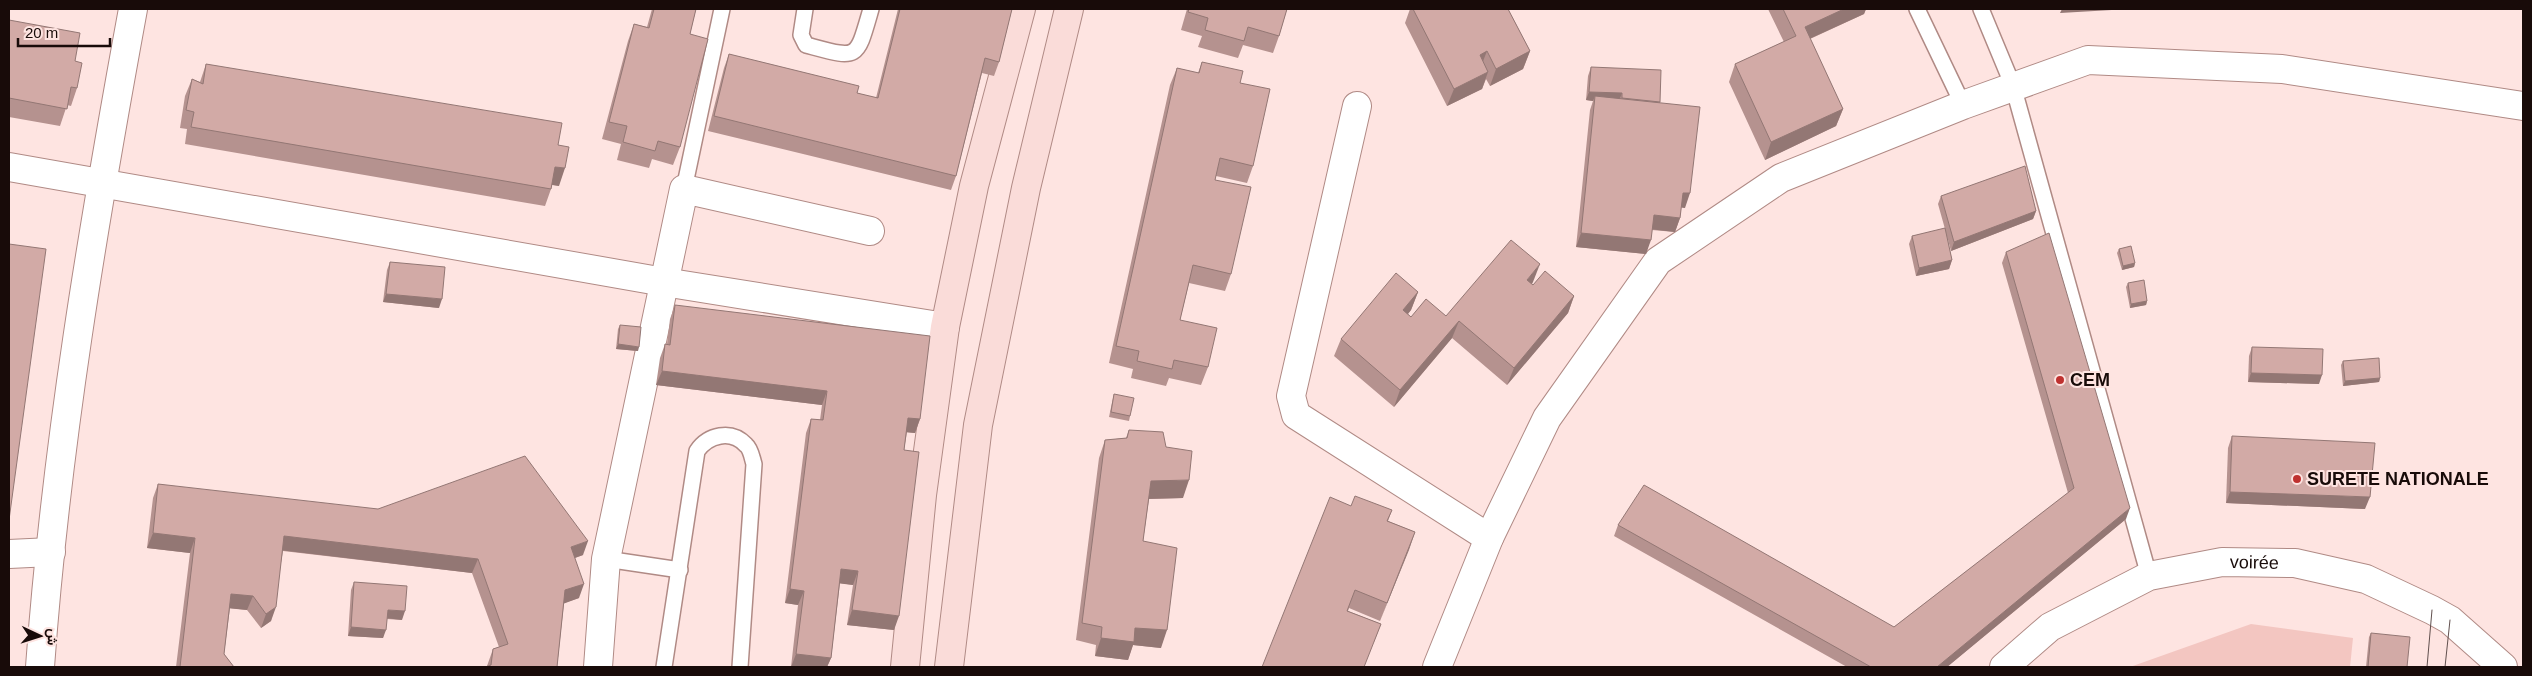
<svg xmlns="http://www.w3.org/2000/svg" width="2532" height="676" viewBox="0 0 2532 676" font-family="Helvetica,Vazirmatn,sans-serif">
	<rect width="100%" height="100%" fill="#fee4e1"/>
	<polygon fill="#f3c6c1" points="2251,624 2353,638 2350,667 2130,667"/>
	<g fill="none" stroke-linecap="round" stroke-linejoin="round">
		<defs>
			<g id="lane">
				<path d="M 805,9 L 801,35 L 806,45 C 859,59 856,61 871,9"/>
				<polyline points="1917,9 1963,105"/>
				<polyline points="1981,9 2013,86 2149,576"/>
				<polyline points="684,189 722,9"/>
				<polyline points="606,559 680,570"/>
				<path d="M 664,667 L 697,451 C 708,435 731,429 746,445 C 751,449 752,458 754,464 L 740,667"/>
			</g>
			<g id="street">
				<polyline points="1357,106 1291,396 1296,415 1489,538"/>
				<polyline points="9,167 664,282 945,327"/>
				<polyline points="9,554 51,552"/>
				<path d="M 40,667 C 56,446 93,227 133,9"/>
				<polyline points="598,667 606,559 684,189 870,231"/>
				<polyline points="1437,667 1489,538 1547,418 1658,261 1781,178 1963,105 2088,60 2282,69 2523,106"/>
				<path id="s1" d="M 2004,667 L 2050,627 L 2149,576 L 2222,562 L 2295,563 L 2366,579 L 2432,610 L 2450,620 L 2503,667"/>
			</g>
			<g id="secondary">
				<polyline points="905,667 922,495 945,327 974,186 1021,9"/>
				<polyline points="949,667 978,425 1026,188 1069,9"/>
			</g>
		</defs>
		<use href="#lane" stroke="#b08a85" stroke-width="18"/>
		<use href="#street" stroke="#b08a85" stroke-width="30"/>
		<use href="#secondary" stroke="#b08a85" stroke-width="30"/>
		<use href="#lane" stroke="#fff" stroke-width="15"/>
		<use href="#street" stroke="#fff" stroke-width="28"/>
		<use href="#secondary" stroke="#fadcd9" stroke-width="28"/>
		<g stroke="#61504e" stroke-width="1">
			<polyline points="2427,667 2432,610"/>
			<polyline points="2445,667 2450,620"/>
		</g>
	</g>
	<g fill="#b5928f">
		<polygon points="652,9 696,9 690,34 680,147 673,165 652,159 649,168 617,160 621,144 602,139 628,41 634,24 647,27"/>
		<polygon points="898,9 1012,9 999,62 994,76 982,73 956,176 951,190 708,131 724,68 729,54 857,93 876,98"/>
		<polygon points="1187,9 1287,9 1279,36 1273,53 1243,45 1238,58 1198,47 1202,36 1181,30"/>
		<polygon points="1410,9 1508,9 1530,51 1523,69 1490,86 1486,79 1482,89 1447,106 1405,23"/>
		<polygon points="1768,9 1866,9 1864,14 1810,39 1843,109 1836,126 1765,160 1729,82 1735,64 1784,42"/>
		<polygon points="9,20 75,61 77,88 71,106 67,105 60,126 9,117"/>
		<polygon points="1202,62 1240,83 1253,166 1247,183 1216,176 1215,180 1231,274 1225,291 1189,283 1180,320 1208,367 1201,385 1169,378 1166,386 1131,378 1133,369 1109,363 1170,85 1177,68 1198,73"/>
		<polygon points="206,64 558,145 559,186 552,185 551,189 545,206 185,144 187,129 180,128 185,96 192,79 200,82"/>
		<polygon points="1591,67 1660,102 1685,208 1681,207 1680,218 1675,232 1652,230 1646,254 1576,247 1590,110 1593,101 1586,100 1588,76"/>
		<polygon points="1941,196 2036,211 2033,219 1951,251 1947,236 1952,260 1949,269 1916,276 1909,244 1912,236 1945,229 1938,204"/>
		<polygon points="2119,249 2135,263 2134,267 2122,270 2117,253"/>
		<polygon points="2006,252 2126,519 1947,667 1847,667 1614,536 1618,525 1894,627 2068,493 2002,263"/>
		<polygon points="390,262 439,308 383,302 387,270"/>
		<polygon points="1533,282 1532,284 1533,285 1574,296 1568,313 1507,385 1452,338 1394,407 1334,356 1341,339 1418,292 1411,310 1408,314 1411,317 1446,316"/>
		<polygon points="2128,283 2147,301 2146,305 2130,308 2126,287"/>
		<polygon points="675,305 920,419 915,433 907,432 904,450 894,630 847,625 853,585 840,583 831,658 827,667 791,667 798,605 785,603 806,433 811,419 820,420 822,405 656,385 660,358 665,344 667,344 670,319"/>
		<polygon points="620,325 638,351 616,349 618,329"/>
		<polygon points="2252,347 2319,384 2248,382 2249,356"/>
		<polygon points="2343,361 2380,378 2379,382 2343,386 2341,365"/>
		<polygon points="1114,394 1130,416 1129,421 1109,417 1113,398"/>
		<polygon points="1129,430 1166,447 1183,498 1149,499 1143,541 1161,648 1133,645 1128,660 1095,656 1096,645 1076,640 1099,458 1105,440 1126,438"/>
		<polygon points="2232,436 2365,509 2226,503 2228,448"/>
		<polygon points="158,484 583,555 575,558 579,598 564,603 557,667 487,666 493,649 499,647 472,573 283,551 271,621 261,628 247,610 230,608 224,654 234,667 176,667 190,553 147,548 153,498"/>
		<polygon points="1392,510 1388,521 1415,532 1380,621 1349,608 1348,611 1381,624 1374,642 1262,667"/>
		<polygon points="354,582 402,620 387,619 383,638 348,636 351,590"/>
		<polygon points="2371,633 2407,667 2366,667 2369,637"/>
	</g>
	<g fill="#937774">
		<polygon points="1844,9 1866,9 1864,14 1798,44 1805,27"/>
		<polygon points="2062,9 2129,9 2060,13"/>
		<polygon points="2338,9 2365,9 2365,10"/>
		<polygon points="2432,9 2460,9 2460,10"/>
		<polygon points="1487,51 1480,69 1480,55"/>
		<polygon points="1530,51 1523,69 1490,86 1496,69"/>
		<polygon points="1488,72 1482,89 1447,106 1454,89"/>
		<polygon points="1589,92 1622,93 1619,101 1595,96 1593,101 1586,100"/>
		<polygon points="1843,109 1836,126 1765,160 1771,142"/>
		<polygon points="555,167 565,168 559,186 548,184"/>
		<polygon points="1683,193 1690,193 1685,208 1678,207"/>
		<polygon points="2036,211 2033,219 1951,251 1954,242"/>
		<polygon points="1654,215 1680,218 1675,232 1649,229"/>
		<polygon points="1581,233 1651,240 1646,254 1576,247"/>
		<polygon points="1952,260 1949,269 1916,276 1919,268"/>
		<polygon points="2135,263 2134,267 2122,270 2123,266"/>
		<polygon points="1540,264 1533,282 1521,297 1527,280"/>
		<polygon points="1418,292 1411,310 1397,327 1403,310"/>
		<polygon points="386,294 442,299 439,308 383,302"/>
		<polygon points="1574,296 1568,313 1507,385 1514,368"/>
		<polygon points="2147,301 2146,305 2130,308 2131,304"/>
		<polygon points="1459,321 1452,338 1394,407 1400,390"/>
		<polygon points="618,344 639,347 638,351 616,349"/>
		<polygon points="662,371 827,391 822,405 656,385"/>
		<polygon points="2251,373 2322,375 2319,384 2248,382"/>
		<polygon points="2380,378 2379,382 2343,386 2345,381"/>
		<polygon points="908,418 920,419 915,433 903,432"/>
		<polygon points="1189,480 1183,498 1145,499 1151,481"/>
		<polygon points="2230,492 2370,497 2365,509 2226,503"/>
		<polygon points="2130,508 2126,519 1947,667 1937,667"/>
		<polygon points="1415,532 1409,550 1380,621 1387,603"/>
		<polygon points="153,533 195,538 190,553 147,548"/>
		<polygon points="284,536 478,559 472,573 279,550"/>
		<polygon points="588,541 583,555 566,561 571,547"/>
		<polygon points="841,569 858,571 853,585 836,583"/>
		<polygon points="584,584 579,598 560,605 565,590"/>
		<polygon points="790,589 804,591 798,605 785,603"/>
		<polygon points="231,594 253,596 247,610 226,608"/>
		<polygon points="276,607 271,621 261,628 266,614"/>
		<polygon points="388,610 405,611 402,620 385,618"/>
		<polygon points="852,610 899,616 894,630 847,625"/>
		<polygon points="351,627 386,630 383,638 348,636"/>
		<polygon points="1135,628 1167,630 1161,648 1133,645 1128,660 1095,656 1101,638"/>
		<polygon points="796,654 831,658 827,667 791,667"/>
	</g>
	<g fill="#d2aaa6" stroke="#937774">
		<polygon points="654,9 696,9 690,34 708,39 680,147 658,141 655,151 623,142 627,126 609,122 634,24 649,28"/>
		<polygon points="900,9 1012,9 999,62 985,58 956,176 714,116 729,54 859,86 857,93 878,98"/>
		<polygon points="1189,9 1287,9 1279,36 1248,27 1244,41 1205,30 1208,18 1188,12"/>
		<polygon points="1413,9 1508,9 1530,51 1496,69 1487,51 1480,55 1488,72 1454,89"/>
		<polygon points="1783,9 1844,9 1805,27 1843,109 1771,142 1735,64 1796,36"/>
		<polygon points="9,20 80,33 75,61 82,63 77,88 71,87 67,109 9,98"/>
		<polygon points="1202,62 1243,71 1240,83 1270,89 1253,166 1220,158 1215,180 1251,187 1231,274 1193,265 1180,320 1217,328 1208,367 1174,360 1172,369 1137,361 1139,351 1116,346 1177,68 1199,73"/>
		<polygon points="206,64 562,123 558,145 569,147 565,168 555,167 551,189 191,127 194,112 186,110 192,79 203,84"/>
		<polygon points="1591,67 1661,70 1660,102 1622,98 1622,93 1589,92"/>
		<polygon points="1595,96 1700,107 1690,193 1683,193 1680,218 1654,215 1651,240 1581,233"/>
		<polygon points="2025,166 2036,211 1954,242 1941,196"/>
		<polygon points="1945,228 1952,260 1919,268 1912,236"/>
		<polygon points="2049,233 2130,508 1937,667 1871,667 1618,525 1644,485 1894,627 2074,488 2006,252"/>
		<polygon points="1511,240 1540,264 1527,280 1533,285 1545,271 1574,296 1514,368 1459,321 1400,390 1341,339 1396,273 1418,292 1403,310 1411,317 1426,299 1446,316"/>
		<polygon points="9,244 46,249 9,520"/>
		<polygon points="2131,246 2135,263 2123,266 2119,249"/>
		<polygon points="390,262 445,267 442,299 386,294"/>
		<polygon points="2144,280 2147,301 2131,304 2128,283"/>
		<polygon points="675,305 930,336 920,419 908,418 904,450 919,452 899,616 852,610 858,571 841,569 831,658 796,654 804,591 790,589 811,419 823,420 827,391 662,371 665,344 670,345"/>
		<polygon points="620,325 641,327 639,347 618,344"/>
		<polygon points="2252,347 2323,349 2322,375 2251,373"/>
		<polygon points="2379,358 2380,378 2345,381 2343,361"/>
		<polygon points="1114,394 1134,398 1130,416 1111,412"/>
		<polygon points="1129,430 1163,432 1166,447 1192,451 1189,480 1151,481 1143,541 1177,548 1167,630 1135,628 1134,642 1101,638 1102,627 1082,623 1105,440 1127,438"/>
		<polygon points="2232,436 2375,443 2370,497 2230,492"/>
		<polygon points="525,456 588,541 571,547 584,584 565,590 557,667 485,667 491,665 493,649 508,644 478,559 284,536 276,607 266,614 253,596 231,594 224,654 234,667 180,667 195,538 153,533 158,484 378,509"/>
		<polygon points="1355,496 1392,510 1387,521 1415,532 1387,603 1355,590 1347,611 1381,624 1364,667 1262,667 1330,497 1351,506"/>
		<polygon points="354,582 407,586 405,611 388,610 386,630 351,627"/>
		<polygon points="2371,633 2410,637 2407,667 2368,667"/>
	</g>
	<g fill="#bf312f" stroke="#fee4e1" stroke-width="2">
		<circle cx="2060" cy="380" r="5"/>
		<circle cx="2297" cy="479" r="5"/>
	</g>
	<g text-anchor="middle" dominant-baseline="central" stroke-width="4" stroke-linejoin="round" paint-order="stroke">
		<g font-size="18" font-weight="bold" fill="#180b09" stroke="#fee4e1" text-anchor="start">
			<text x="2070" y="380">CEM</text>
			<text x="2307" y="479">SURETE NATIONALE</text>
		</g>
		<g font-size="18" fill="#180b09" stroke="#fee4e1">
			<text stroke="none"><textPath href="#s1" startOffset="279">voirée</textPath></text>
		</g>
	</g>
	<rect width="2532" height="676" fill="none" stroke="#180b09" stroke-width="20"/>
	<g transform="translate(40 636) rotate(94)" stroke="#fee4e1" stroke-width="4" paint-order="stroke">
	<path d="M0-4L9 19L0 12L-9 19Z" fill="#180b09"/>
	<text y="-8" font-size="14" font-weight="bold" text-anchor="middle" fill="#180b09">ش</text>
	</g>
	<path d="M18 38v8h92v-8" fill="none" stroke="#180b09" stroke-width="2.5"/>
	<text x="25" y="38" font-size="15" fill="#180b09" stroke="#fee4e1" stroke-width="4" paint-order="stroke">20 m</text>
</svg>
